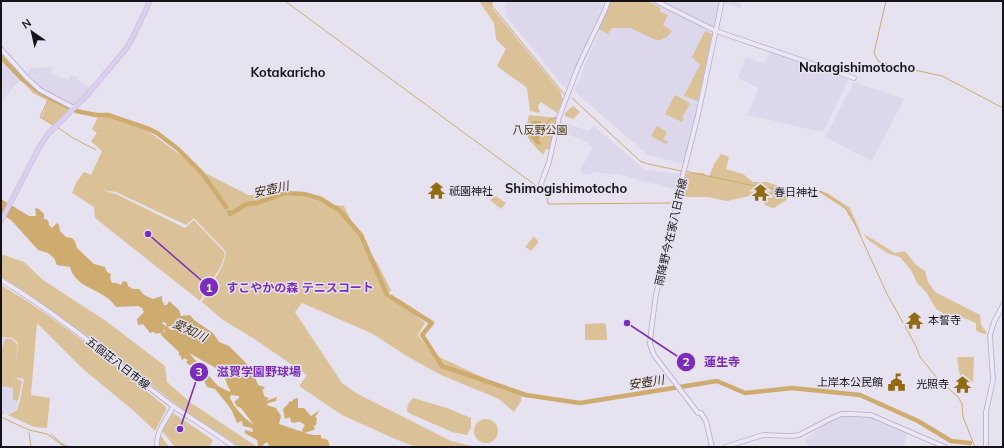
<svg xmlns="http://www.w3.org/2000/svg" width="1004" height="448" viewBox="0 0 1004 448" font-family="Mulish,'Noto Sans JP',sans-serif">
	<rect width="100%" height="100%" fill="#e6e2ef"/>
	<g fill="#ddd7eb">
		<polygon points="507,1 605,1 568,87 565,88 507,17 505,5"/>
		<polygon points="612,1 650,1 713,33 685,162 680,163 648,155 574,91"/>
		<polygon points="662,1 721,1 715,25 712,26"/>
		<polygon points="725,1 742,1 741,8 724,4"/>
		<polygon points="770,52 849,79 824,130 822,132 748,115 758,88 738,78 746,57 765,64"/>
		<polygon points="1,60 20,80 1,102"/>
		<polygon points="53,67 51,74 69,80 71,75 78,78 77,80 92,88 75,106 55,99 26,76 31,68"/>
		<polygon points="854,82 904,99 872,161 825,137"/>
		<polygon points="561,121 588,131 594,126 645,170 681,174 677,190 621,175 595,172 586,175 580,170 593,148 586,142 559,130"/>
		<polygon points="2,338 12,339 17,343 16,377 23,380 16,409 7,414 1,412"/>
		<polygon points="841,417 870,417 908,433 903,447 810,447 804,440 827,423"/>
	</g>
	<g fill="#dac198">
		<polygon points="479,1 493,1 492,8 560,91 563,100 557,113 541,102 538,106 540,113 530,111 527,88 497,66 506,49 496,39 494,23"/>
		<path d="M 610,1 L 647,1 L 661,8 L 659,11 L 668,15 L 663,25 L 672,31 C 669,36 663,41 656,40 L 630,28 L 612,28 L 608,34 L 599,29 Z"/>
		<polygon points="705,31 712,34 698,101 684,96 700,65 692,57"/>
		<polygon points="21,80 54,102 67,108 68,111 53,125 41,118 48,101 33,93"/>
		<polygon points="675,95 690,103 682,118 684,119 682,122 665,114"/>
		<polygon points="573,106 580,112 573,119 565,116 565,113"/>
		<polygon points="529,115 557,118 550,150 546,149 543,155 530,141 525,131"/>
		<polygon points="98,117 108,117 148,131 205,173 248,195 298,195 333,205 344,206 358,234 377,263 391,290 389,293 425,323 418,335 431,353 522,396 521,401 514,412 499,399 441,375 405,355 373,334 302,303 295,312 342,383 356,393 451,441 476,447 416,447 395,439 342,415 299,386 307,375 253,338 223,320 202,302 223,265 226,252 194,218 186,225 116,192 101,190 116,194 185,228 194,220 225,253 222,264 200,301 95,218 94,207 72,193 76,183 84,172 91,175 102,151 91,141 97,133 92,129"/>
		<polygon points="657,126 667,132 663,139 668,142 666,144 651,136"/>
		<polygon points="721,154 729,157 726,169 743,174 753,182 767,182 790,190 812,188 827,193 850,208 862,236 845,209 820,193 813,191 798,192 774,208 769,207 765,205 761,194 757,191 750,196 727,201 708,197 684,197 682,193 684,190 682,187 686,173 703,173 709,177 714,164"/>
		<polygon points="496,196 506,203 501,209 490,200"/>
		<polygon points="864,234 895,253 905,251 916,265 925,271 928,282 935,292 980,315 981,325 987,333 985,334 978,332 976,330 976,323 957,315 949,317 936,309 926,292 917,283 911,270 900,257 887,253 867,239"/>
		<polygon points="534,236 538,241 538,243 531,251 525,247"/>
		<polygon points="1,254 24,262 43,280 106,321 165,366 167,382 191,403 257,447 240,447 185,411 89,337 24,291 1,277"/>
		<path d="M 1,285 C 60,320 113,364 166,407 L 166,410 L 155,431 L 134,411 L 83,369 L 37,323 L 31,395 L 50,398 L 47,428 L 34,427 L 8,415 L 17,410 L 20,400 L 24,379 L 14,377 L 22,382 L 18,401 L 13,400 L 13,388 L 1,386 L 1,351 L 2,350 L 5,339 L 11,339 L 17,344 L 16,364 L 18,342 L 12,338 L 1,337 Z"/>
		<polygon points="604,323 606,325 607,340 585,340 585,324"/>
		<polygon points="959,357 974,357 973,382 967,384 961,377 959,372 957,358"/>
		<polygon points="413,398 447,408 471,418 471,428 467,435 452,432 411,414 407,411 408,404"/>
		<polygon points="173,413 213,440 209,447 175,447 162,431"/>
		<circle cx="486" cy="431" r="12"/>
		<polygon points="160,437 162,437 169,447 159,447"/>
	</g>
	<g fill="#ceab6f" fill-rule="evenodd">
		<path d="M 532,121 L 541,121 L 541,124 L 536,125 L 540,129 L 547,123 L 546,127 L 541,130 L 539,141 L 541,143 L 541,144 L 537,145 C 529,135 526,132 532,121 Z"/>
		<path d="M 1,199 L 29,216 L 36,216 L 35,208 L 39,209 L 44,214 L 44,219 L 48,220 L 49,225 L 52,228 L 57,223 L 59,225 L 60,231 L 66,237 L 72,238 L 75,241 L 77,248 L 94,264 L 105,267 L 107,272 L 111,274 L 110,278 L 112,283 L 117,283 L 121,285 L 123,281 L 127,282 L 128,286 L 133,289 L 139,289 L 144,295 L 153,299 L 162,296 L 162,300 L 164,305 L 167,305 L 169,301 L 179,310 L 181,316 L 190,315 L 194,320 L 213,333 L 219,342 L 229,346 L 250,367 L 258,365 L 260,367 L 259,369 L 263,372 L 266,371 L 267,378 L 262,378 L 261,374 L 253,370 L 253,372 L 258,385 L 265,387 L 262,391 L 264,392 L 263,393 L 265,397 L 269,398 L 266,401 L 277,397 L 276,401 L 268,403 L 267,405 L 276,408 L 281,416 L 279,424 L 303,432 L 302,430 L 305,425 C 296,418 298,425 291,422 L 290,417 L 285,419 L 283,409 L 289,403 L 288,402 L 289,402 L 290,401 L 291,402 L 294,399 L 298,398 L 298,408 L 304,408 L 311,416 L 320,410 L 315,417 L 317,418 L 316,425 L 313,426 L 315,428 L 314,430 L 304,433 L 314,435 L 321,435 L 321,438 L 328,440 L 330,447 L 270,447 L 267,442 L 263,445 L 262,447 L 259,447 L 257,440 L 248,435 L 245,433 L 245,430 L 253,432 L 252,428 L 243,426 L 242,421 L 237,423 L 232,411 L 228,405 L 215,389 L 207,387 L 200,372 L 198,372 L 198,375 L 194,370 L 195,369 L 193,365 L 189,365 L 186,362 L 188,360 L 184,358 L 182,361 L 181,356 L 179,355 L 179,352 L 160,334 L 163,333 L 158,333 L 157,334 L 153,332 L 150,333 L 143,324 L 138,325 L 137,319 L 144,312 L 142,308 L 138,306 L 116,307 C 104,288 76,290 70,267 L 57,265 L 54,258 L 48,253 L 38,250 L 12,221 L 1,213 ZM 165,322 L 167,327 L 171,326 L 173,330 L 164,332 L 161,323 ZM 189,353 L 223,372 L 228,387 L 230,389 L 230,392 L 218,386 ZM 231,395 L 239,396 L 239,398 L 234,402 L 236,404 L 236,406 L 241,408 L 254,425 C 244,418 235,409 230,398 Z"/>
	</g>
	<g fill="none" stroke-linecap="round" stroke-linejoin="round">
		<g stroke="#ceab6f" stroke-width="1">
			<polyline points="285,1 546,193 548,204 671,203"/>
			<polyline points="488,1 564,94"/>
			<polyline points="886,1 874,53 878,61 882,63 942,76 1003,108"/>
			<polyline points="49,98 40,117 53,125"/>
			<polyline points="572,98 640,161 648,164 682,171"/>
			<polyline points="547,125 549,120 556,117"/>
			<polyline points="57,127 73,138 96,150"/>
			<polyline points="685,171 755,186 793,191 812,190 822,192 841,204 846,209 855,224 887,294 916,346 920,357 937,378 958,397 962,404 963,417 975,447"/>
			<polyline points="1,413 3,413"/>
			<polyline points="1,417 29,430 47,434 65,447"/>
			<polyline points="29,433 31,447"/>
			<polyline points="51,434 62,444 70,447"/>
			<polyline points="75,447 81,447"/>
		</g>
		<g stroke="#ceab6f" stroke-width="4.5">
			<polyline points="1,57 22,79 41,93 68,107"/>
			<polyline points="76,111 96,115 108,115 149,129 157,133 178,149 202,173 226,207"/>
			<polyline points="229,212 230,214 247,204 258,203 285,193 304,194 321,199 340,211 361,235 387,295"/>
			<polyline points="391,297 432,323 422,335 442,366 526,395 580,403 717,381 745,393 792,388 860,395 918,421 951,441 970,443"/>
			<polyline points="158,323 173,334"/>
			<polyline points="260,427 260,447"/>
		</g>
		<defs>
			<g id="secondary">
				<polyline points="656,1 716,31 854,78"/>
				<polyline points="1,49 27,78 40,90 74,108"/>
				<polyline points="541,184 549,162 559,117 578,67 605,10 608,1"/>
				<path d="M 1,280 C 62,317 116,363 173,406 C 193,420 214,432 234,447"/>
				<path d="M 157,447 C 156,429 167,421 173,406"/>
				<polyline points="712,447 706,421 701,413 698,413 695,409 654,355 650,344 651,332 656,294 665,259 678,194 698,115 722,1"/>
				<polyline points="725,447 763,435 793,436 799,435 830,419 841,414 850,414 871,415 945,447"/>
				<polyline points="986,447 986,412 993,380 990,335 994,322 1003,305"/>
			</g>
			<polyline id="primary" points="1,221 40,146 48,134 88,94 125,50 133,37 150,1"/>
		</defs>
		<use href="#secondary" stroke="#b1aeb9" stroke-width="5.5"/>
		<use href="#primary" stroke="#c7c6c7" stroke-width="5.5"/>
		<use href="#secondary" stroke="#ede6fb" stroke-width="4"/>
		<use href="#primary" stroke="#dccdf7" stroke-width="4"/>
	</g>
	<defs>
		<symbol id="temple-bare" viewBox="-9 -9 18 18"><path d="M0-6L5-2H3V0L6.5 2.5H4V6H1.5V3h-3V6H-4V2.5H-6.5L-3 0V-2H-5Z" fill="#926a13" stroke="#e6e2ef" stroke-width="2.5" paint-order="stroke"/></symbol>
		<symbol id="civic-bare" viewBox="-9 -9 18 18"><path d="M-.6-6.5H3V-4.5H.6V-3L4-1V1h2V6H-6V1h2V-1L-.6-3ZM-1.2 2.5V6h2.4V2.5Z" fill="#926a13" stroke="#e6e2ef" stroke-width="2.5" paint-order="stroke"/></symbol>
	</defs>
	<g fill-rule="evenodd">
		<use href="#temple-bare" x="424" y="178" width="25" height="25"/>
		<use href="#temple-bare" x="748" y="180" width="25" height="25"/>
		<use href="#temple-bare" x="902" y="308" width="25" height="25"/>
		<use href="#civic-bare" x="884" y="370" width="25" height="25"/>
		<use href="#temple-bare" x="950" y="372" width="25" height="25"/>
	</g>
	<g text-anchor="middle" dominant-baseline="central" stroke-width="3" stroke-linejoin="round" paint-order="stroke">
		<g font-size="11" fill="#4b3400" stroke="#e6e2ef">
			<text x="540" y="130">八反野公園</text>
		</g>
		<g font-size="11" fill="#141317" stroke="#e6e2ef" text-anchor="start">
			<text x="449" y="191">祇園神社</text>
			<text x="774" y="192">春日神社</text>
			<text x="928" y="320">本誓寺</text>
			<text x="883" y="382" text-anchor="end">上岸本公民館</text>
			<text x="949" y="384" text-anchor="end">光照寺</text>
		</g>
		<g font-size="11" fill="#141317" stroke="#e6e2ef">
			<text transform="translate(671 232) rotate(-77)">雨降野今在家八日市線</text>
			<text transform="translate(118 363) rotate(38)">五個荘八日市線</text>
		</g>
		<g font-size="12" font-style="italic" fill="#3a2b0f" stroke="#e6e2ef">
			<text transform="translate(271 189) rotate(-12)">安壺川</text>
			<text transform="translate(190 330) rotate(26)">愛知川</text>
			<text transform="translate(646 382) rotate(-9)">安壺川</text>
		</g>
		<g font-size="13" font-weight="bold" fill="#141317" stroke="#e6e2ef">
			<text x="857" y="67">Nakagishimotocho</text>
			<text x="288" y="72">Kotakaricho</text>
			<text x="566" y="188">Shimogishimotocho</text>
		</g>
	</g>
	<path fill="none" stroke="#7b2cbf" stroke-width="1.5" d="M148 234L209 287M627 323L686 362M180 429L199 372"/>
	<g fill="#7b2cbf" stroke="#e6e2ef" stroke-width="1.5">
		<circle cx="148" cy="234" r="4"/>
		<circle cx="627" cy="323" r="4"/>
		<circle cx="180" cy="429" r="4"/>
		<circle cx="209" cy="287" r="10"/>
		<circle cx="686" cy="362" r="10"/>
		<circle cx="199" cy="372" r="10"/>
	</g>
	<g font-size="12" text-anchor="middle" font-weight="bold" fill="#fff">
		<text x="209" y="292">1</text>
		<text x="686" y="366">2</text>
		<text x="199" y="376">3</text>
	</g>
	<g font-size="12" text-anchor="middle" font-weight="bold" fill="#7b2cbf" stroke="#e6e2ef" stroke-width="3" stroke-linejoin="round" paint-order="stroke">
		<text x="300" y="292">すこやかの森 テニスコート</text>
		<text x="722" y="366">蓮生寺</text>
		<text x="259" y="376">滋賀学園野球場</text>
	</g>
	<rect width="1004" height="448" fill="none" stroke="#141317" stroke-width="4"/>
	<g transform="translate(32 32) rotate(326)" stroke="#e6e2ef" stroke-width="3" paint-order="stroke">
	<path d="M0-3L7 15L0 10L-7 15Z" fill="#141317"/>
	<text y="-6" font-size="11" font-weight="bold" text-anchor="middle" fill="#141317">N</text>
	</g>
</svg>
